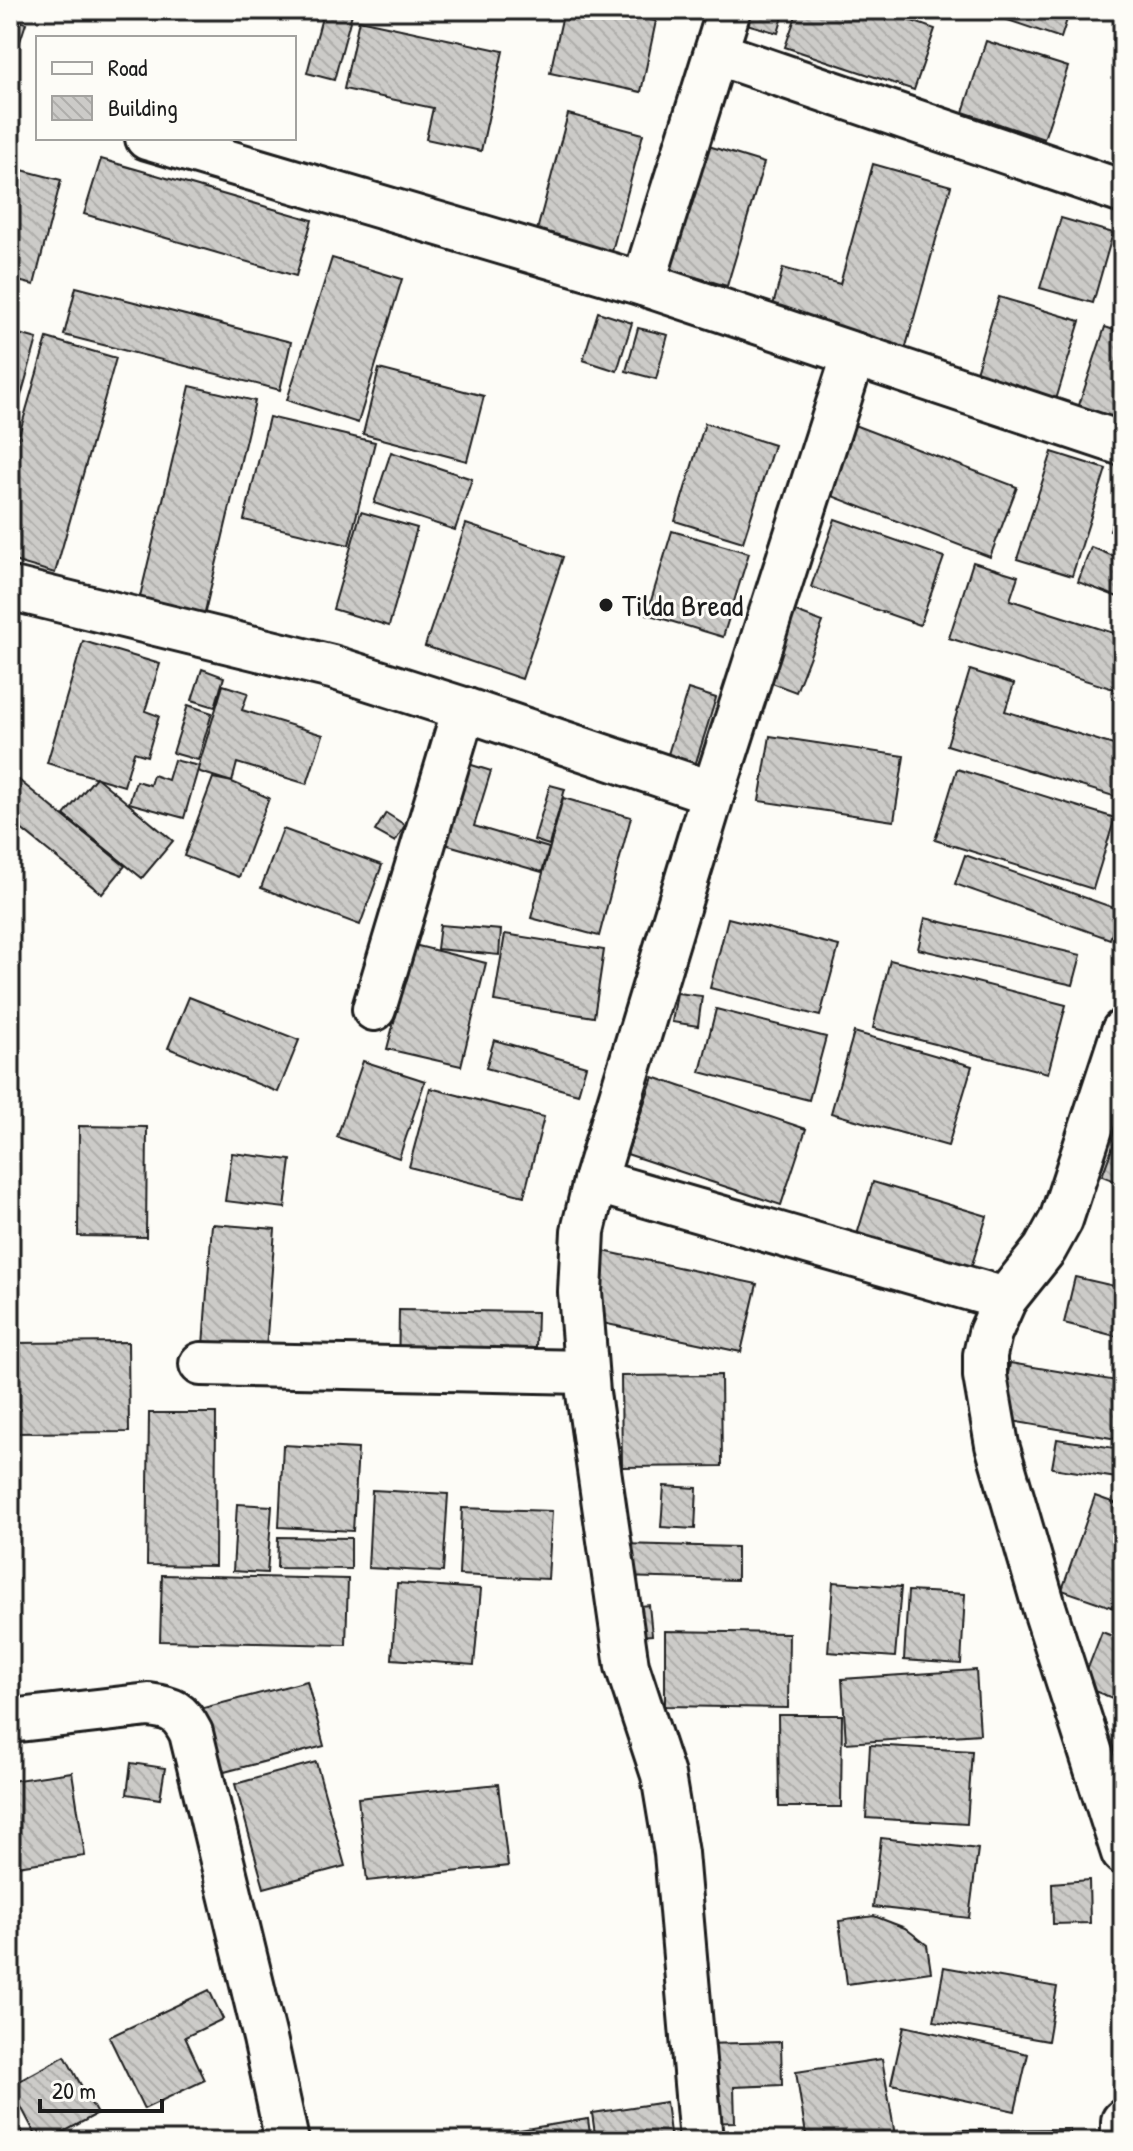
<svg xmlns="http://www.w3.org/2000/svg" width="1133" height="2151" viewBox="0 0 1133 2151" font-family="'Patrick Hand',sans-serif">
	<defs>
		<pattern id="building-back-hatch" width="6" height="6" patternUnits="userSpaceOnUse" patternTransform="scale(2)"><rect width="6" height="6" fill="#cccbc8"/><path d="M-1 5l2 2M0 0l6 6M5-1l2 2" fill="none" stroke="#afaeab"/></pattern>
	</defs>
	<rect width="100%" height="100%" fill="#fdfcf7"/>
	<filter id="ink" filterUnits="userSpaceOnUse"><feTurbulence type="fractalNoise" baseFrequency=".0125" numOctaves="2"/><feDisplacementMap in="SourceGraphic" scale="16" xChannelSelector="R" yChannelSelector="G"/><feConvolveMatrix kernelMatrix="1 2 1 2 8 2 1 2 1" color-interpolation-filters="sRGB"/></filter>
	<g filter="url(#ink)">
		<g fill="url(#building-back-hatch)" stroke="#1c1c1c" stroke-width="2">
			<polygon points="324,10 353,10 334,80 307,73"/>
			<polygon points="564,10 606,10 656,21 641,92 550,73"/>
			<polygon points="747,10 785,10 778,33 743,23"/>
			<polygon points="798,10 880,10 935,29 914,90 785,47"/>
			<polygon points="978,10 1070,10 1061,38"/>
			<polygon points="10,18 26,23 10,72"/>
			<polygon points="359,20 503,51 481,151 426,139 433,108 344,89"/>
			<polygon points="986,41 1068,67 1044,139 963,112"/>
			<polygon points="568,114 643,134 610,259 535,238"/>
			<polygon points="702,144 764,163 727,286 664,268"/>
			<polygon points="101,159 312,220 296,276 84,214"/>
			<polygon points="873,164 951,186 905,350 771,313 783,268 840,284"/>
			<polygon points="10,167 61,180 34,285 10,279"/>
			<polygon points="1061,218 1113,233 1093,303 1040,288"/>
			<polygon points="332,258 402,279 358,423 287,400"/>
			<polygon points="76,287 291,342 280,390 64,335"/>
			<polygon points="999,297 1080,321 1055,403 974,379"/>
			<polygon points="598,312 632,323 617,371 583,360"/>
			<polygon points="1105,327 1123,333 1123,430 1076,414"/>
			<polygon points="638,328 668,335 656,379 626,371"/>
			<polygon points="12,332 37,339 10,435 10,339"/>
			<polygon points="47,338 116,358 55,573 10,560 10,466"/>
			<polygon points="379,369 484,396 467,461 363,434"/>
			<polygon points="190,386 255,401 203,620 138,605"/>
			<polygon points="269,417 375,442 349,545 244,520"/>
			<polygon points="705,423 774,445 743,542 675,521"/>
			<polygon points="854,425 1017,487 990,557 827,494"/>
			<polygon points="391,452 472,479 455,530 374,503"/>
			<polygon points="1052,452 1106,469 1072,576 1017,559"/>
			<polygon points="1123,494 1123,535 1110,530"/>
			<polygon points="361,512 417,528 389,626 333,609"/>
			<polygon points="835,519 944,557 920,625 811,587"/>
			<polygon points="466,524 563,557 522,679 425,646"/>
			<polygon points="672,531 749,553 723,637 647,614"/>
			<polygon points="1091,547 1123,560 1123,599 1078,582"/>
			<polygon points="973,562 1018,576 1010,600 1123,636 1123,692 949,638"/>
			<polygon points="788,609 823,622 796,692 761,679"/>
			<polygon points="83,641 160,664 145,711 159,716 147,756 134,752 124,786 47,763"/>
			<polygon points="10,654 18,656 10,685"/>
			<polygon points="202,669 224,677 215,707 192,700"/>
			<polygon points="970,670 1014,684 1005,711 1123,748 1123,799 947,745"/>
			<polygon points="223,685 248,693 242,710 323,735 307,784 237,763 232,782 197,771"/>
			<polygon points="688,689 716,698 693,772 665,764"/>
			<polygon points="188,705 212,713 198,760 173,753"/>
			<polygon points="770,736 904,756 894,821 759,801"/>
			<polygon points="174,760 199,766 184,818 129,803 136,781 150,785 153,775 168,780"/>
			<polygon points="462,762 491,771 474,826 549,848 542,872 438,842"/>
			<polygon points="957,769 1115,818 1093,889 935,840"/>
			<polygon points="10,773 125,866 102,894 10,820"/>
			<polygon points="96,777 173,841 142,878 64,815"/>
			<polygon points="213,778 232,782 269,798 239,877 184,856"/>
			<polygon points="550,785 565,789 549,845 534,840"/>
			<polygon points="563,798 631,817 599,936 531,918"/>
			<polygon points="386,813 405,825 395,842 375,831"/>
			<polygon points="283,829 382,865 360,925 261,888"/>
			<polygon points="965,855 1120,910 1110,939 955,884"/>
			<polygon points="728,918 839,946 820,1016 710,988"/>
			<polygon points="925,918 1081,955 1073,985 918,949"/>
			<polygon points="440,925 501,930 499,955 437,949"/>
			<polygon points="505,934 604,950 594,1017 494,1001"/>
			<polygon points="414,945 486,963 461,1066 387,1049"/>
			<polygon points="890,960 1066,1005 1048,1073 873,1028"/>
			<polygon points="677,993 702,996 698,1026 672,1022"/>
			<polygon points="189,997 299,1040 278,1092 168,1048"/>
			<polygon points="716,1009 826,1037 809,1100 700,1072"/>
			<polygon points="854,1032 972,1066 948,1146 831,1113"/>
			<polygon points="494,1040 586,1066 578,1094 486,1068"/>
			<polygon points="363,1061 425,1081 399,1158 337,1137"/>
			<polygon points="653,1077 806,1129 781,1205 627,1154"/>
			<polygon points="430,1088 544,1117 524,1196 409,1167"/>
			<polygon points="79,1126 147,1127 146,1237 78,1236"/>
			<polygon points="1120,1127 1123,1128 1123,1184 1102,1176"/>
			<polygon points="232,1153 291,1160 285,1208 225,1201"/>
			<polygon points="873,1182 987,1216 970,1271 856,1238"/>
			<polygon points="212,1224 275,1229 265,1363 202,1359"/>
			<polygon points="603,1251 757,1284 741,1352 588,1320"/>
			<polygon points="1075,1277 1123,1288 1123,1338 1064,1323"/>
			<polygon points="399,1310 537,1312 535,1383 398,1381"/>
			<polygon points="128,1342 129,1432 10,1433 10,1343"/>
			<polygon points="1010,1363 1123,1382 1123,1440 1000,1419"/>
			<polygon points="721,1375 722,1466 622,1467 621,1376"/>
			<polygon points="149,1413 216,1413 215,1566 147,1565"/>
			<polygon points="1057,1439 1121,1449 1117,1478 1052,1468"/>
			<polygon points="283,1445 358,1449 353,1531 279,1527"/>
			<polygon points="664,1486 697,1488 695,1529 661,1527"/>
			<polygon points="372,1490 448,1494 443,1572 368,1568"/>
			<polygon points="1095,1496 1123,1506 1123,1611 1062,1590"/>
			<polygon points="237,1504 272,1506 267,1573 233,1571"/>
			<polygon points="462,1508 552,1511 548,1579 459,1575"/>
			<polygon points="278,1537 351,1538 351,1569 277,1568"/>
			<polygon points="621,1544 737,1547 737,1580 620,1577"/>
			<polygon points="162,1575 348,1579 346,1645 160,1641"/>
			<polygon points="833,1582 901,1587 895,1657 828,1652"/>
			<polygon points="397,1583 481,1589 474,1665 392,1659"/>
			<polygon points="908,1591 965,1594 961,1664 904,1660"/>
			<polygon points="649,1605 652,1635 626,1637 622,1608"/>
			<polygon points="665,1631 789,1633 788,1708 665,1706"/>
			<polygon points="1102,1632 1123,1640 1123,1702 1081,1686"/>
			<polygon points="976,1670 980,1734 846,1743 842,1679"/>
			<polygon points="307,1681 324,1746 209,1776 192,1711"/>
			<polygon points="778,1715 842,1715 841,1807 779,1807"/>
			<polygon points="870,1745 972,1751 967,1824 866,1818"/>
			<polygon points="316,1762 345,1866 264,1888 235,1784"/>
			<polygon points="131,1763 165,1768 160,1799 127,1794"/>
			<polygon points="72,1772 85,1856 10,1867 10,1781"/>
			<polygon points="498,1784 508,1866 367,1881 358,1798"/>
			<polygon points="881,1838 978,1849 969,1918 873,1907"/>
			<polygon points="1089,1880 1090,1923 1053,1924 1052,1883"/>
			<polygon points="874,1916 905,1928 927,1945 931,1972 847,1984 839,1921"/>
			<polygon points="944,1967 1057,1987 1048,2041 934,2021"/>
			<polygon points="209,1990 223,2019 185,2037 205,2080 144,2109 109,2037"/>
			<polygon points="904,2026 1028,2054 1015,2111 891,2084"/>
			<polygon points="781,2042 782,2085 734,2087 735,2122 706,2123 703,2044"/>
			<polygon points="65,2056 97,2114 47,2141 39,2141 10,2086"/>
			<polygon points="882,2059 896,2141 807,2141 796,2072"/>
			<polygon points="666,2102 671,2141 596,2141 592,2113"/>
			<polygon points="10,2110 26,2141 10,2141"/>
			<polygon points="588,2119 591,2141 483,2141 482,2136"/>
			<polygon points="1070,2129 1070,2141 960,2141 960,2130"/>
		</g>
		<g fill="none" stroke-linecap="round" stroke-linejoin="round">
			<defs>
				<g id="street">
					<polyline points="716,53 1123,192"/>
					<polyline points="147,138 643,284 1123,444"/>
					<polyline points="643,284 729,10"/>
					<polyline points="17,590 332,667 464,709 713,793"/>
					<polyline points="374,1009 464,709"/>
					<polyline points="1123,1031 1061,1220 1045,1249 1005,1299 990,1333 985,1355 985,1376 997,1445 1045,1610 1123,1853"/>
					<polyline points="595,1181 1005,1299"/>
					<polyline points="201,1364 586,1372"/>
					<path d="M 10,1721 L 149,1705 C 172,1708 180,1711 191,1733 L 265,2038 L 287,2141"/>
					<polyline points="701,2141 676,1853 663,1775 627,1666 588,1393 580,1292 583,1231 595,1181 713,793 854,354"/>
					<polyline points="1123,2141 1123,2121"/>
				</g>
			</defs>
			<use href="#street" stroke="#1c1c1c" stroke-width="48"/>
			<use href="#street" stroke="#fdfcf7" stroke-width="42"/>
		</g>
	</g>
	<circle fill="#1c1c1c" stroke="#fdfcf7" stroke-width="3" cx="606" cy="605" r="8"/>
	<g text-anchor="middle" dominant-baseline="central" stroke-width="6" stroke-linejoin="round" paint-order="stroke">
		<g font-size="30" fill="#1c1c1c" stroke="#fdfcf7" text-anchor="start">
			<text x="622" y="605">Tilda Bread</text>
		</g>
	</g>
	<rect width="1133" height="2151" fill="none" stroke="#fdfcf7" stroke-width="40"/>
	<rect x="20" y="20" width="1093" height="2111" fill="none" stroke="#1c1c1c" stroke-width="3" filter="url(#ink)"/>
	<rect x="36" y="36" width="260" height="104" fill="#fdfcf7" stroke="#a3a29f" stroke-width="2"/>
	<rect x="52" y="62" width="40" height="12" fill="#fdfcf7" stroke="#a3a29f" stroke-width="2"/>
	<text x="108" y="76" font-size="24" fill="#1c1c1c">Road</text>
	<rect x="52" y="96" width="40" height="24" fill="url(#building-back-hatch)" stroke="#a3a29f" stroke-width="2"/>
	<text x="108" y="116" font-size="24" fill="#1c1c1c">Building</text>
	<path d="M40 2099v12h122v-12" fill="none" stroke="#1c1c1c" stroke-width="4"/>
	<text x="52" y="2099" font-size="24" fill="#1c1c1c" stroke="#fdfcf7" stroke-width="6" paint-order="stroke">20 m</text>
</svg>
